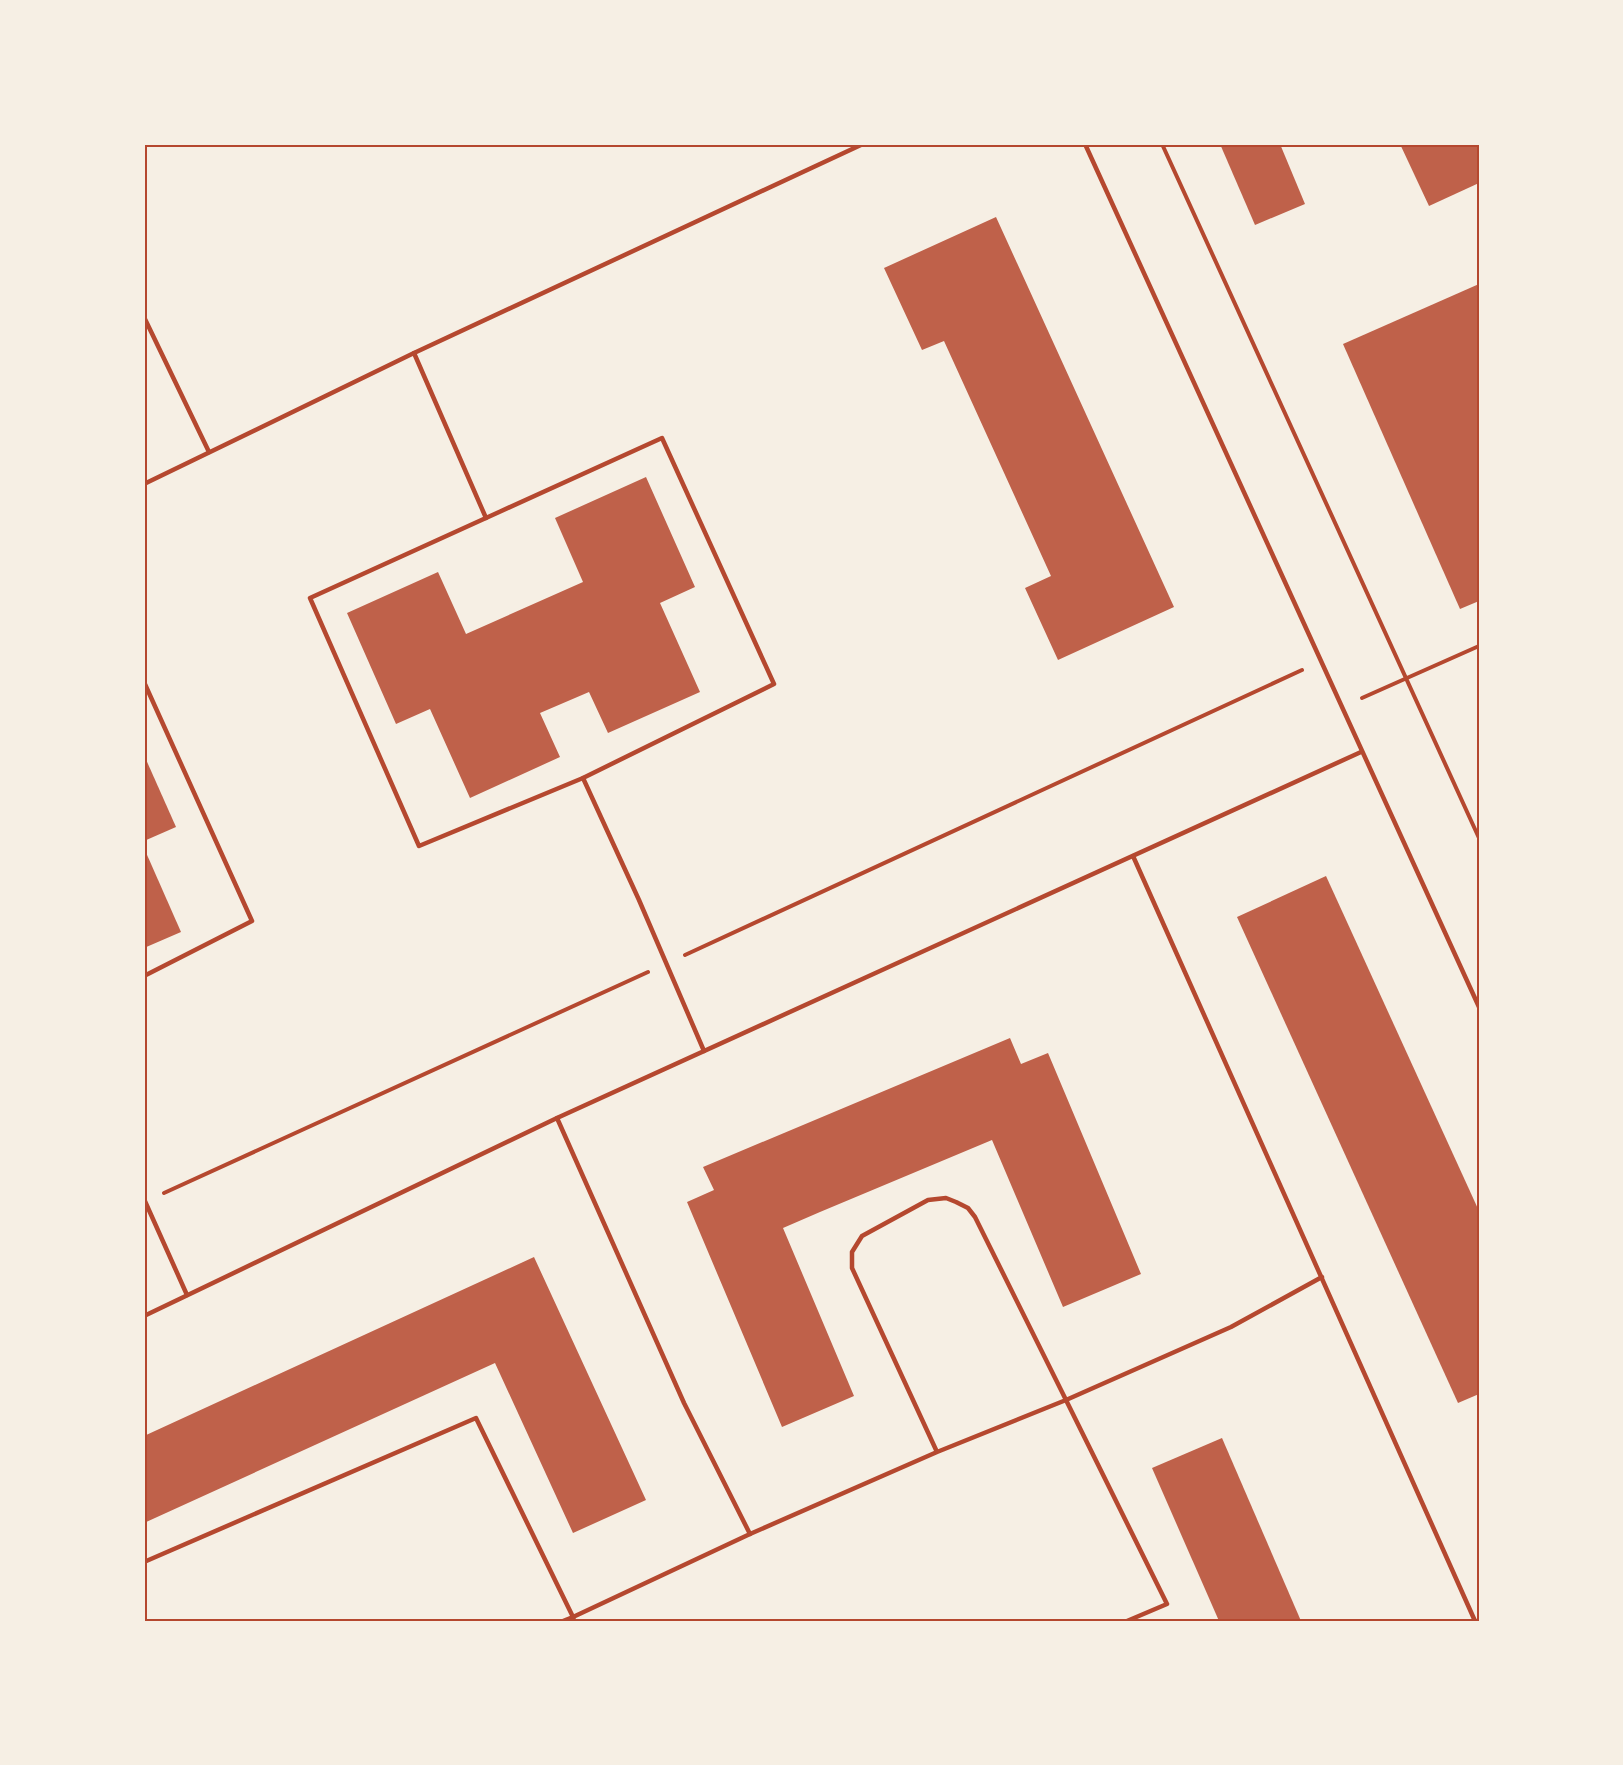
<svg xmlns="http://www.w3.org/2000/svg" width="1623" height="1765" viewBox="0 0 1623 1765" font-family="'PT Sans',sans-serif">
	<rect width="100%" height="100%" fill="#f6efe4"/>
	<g fill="#bf614a">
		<polygon points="1220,144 1280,144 1305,204 1255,225"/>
		<polygon points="1400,144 1479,144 1479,183 1429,206"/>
		<polygon points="996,217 1174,607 1058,660 1025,588 1051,576 944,341 922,350 884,268"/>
		<polygon points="1479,284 1479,601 1460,609 1343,344"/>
		<polygon points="646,477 695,587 660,603 700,692 608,733 589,692 540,713 560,757 470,798 430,709 396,724 347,613 438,572 466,634 583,582 555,518"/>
		<polygon points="144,755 176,827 144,841"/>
		<polygon points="144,848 181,932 144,948"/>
		<polygon points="1326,876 1479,1211 1479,1394 1458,1403 1237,917"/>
		<polygon points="1010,1038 1021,1064 1048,1053 1141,1274 1063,1307 992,1140 820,1212 783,1228 854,1396 782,1427 687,1202 714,1190 703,1167"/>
		<polygon points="534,1257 646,1500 573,1533 495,1363 144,1523 144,1436"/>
		<polygon points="1222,1438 1301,1621 1219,1621 1152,1468"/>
	</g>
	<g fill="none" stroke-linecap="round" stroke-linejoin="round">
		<g stroke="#b5482f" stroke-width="4">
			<polyline points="1162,144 1479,838"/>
			<polyline points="1362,698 1479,646"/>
			<polyline points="685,955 1302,670"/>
			<polyline points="164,1193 648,972"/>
		</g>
		<g stroke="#b5482f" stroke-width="4.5">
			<polyline points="1085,144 1479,1007"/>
			<polyline points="144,317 209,452"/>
			<polyline points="414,353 486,518"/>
			<polygon points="662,438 774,684 583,778 419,846 310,598"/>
			<polyline points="144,484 414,353 863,144"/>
			<polyline points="144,682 252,921 144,976"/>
			<polyline points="583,778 639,900 704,1051"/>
			<polyline points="1133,856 1475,1621"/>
			<polyline points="557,1118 684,1403 750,1534"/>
			<polyline points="144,1199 187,1295"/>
			<polyline points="144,1316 557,1118 1361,752"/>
			<polyline points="144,1562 476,1418 573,1617 750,1534 937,1452 1066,1400 975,1217 968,1208 956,1202 946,1198 928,1200 862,1236 852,1252 852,1268 937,1452"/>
			<polyline points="563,1621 573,1617 574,1621"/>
			<polyline points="1127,1621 1167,1604 1066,1400 1231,1327 1322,1277"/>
		</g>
	</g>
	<rect width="1623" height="1765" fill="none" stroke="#f6efe4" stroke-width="291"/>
	<rect x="146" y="146" width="1332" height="1474" fill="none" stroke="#b5482f" stroke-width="2"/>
</svg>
